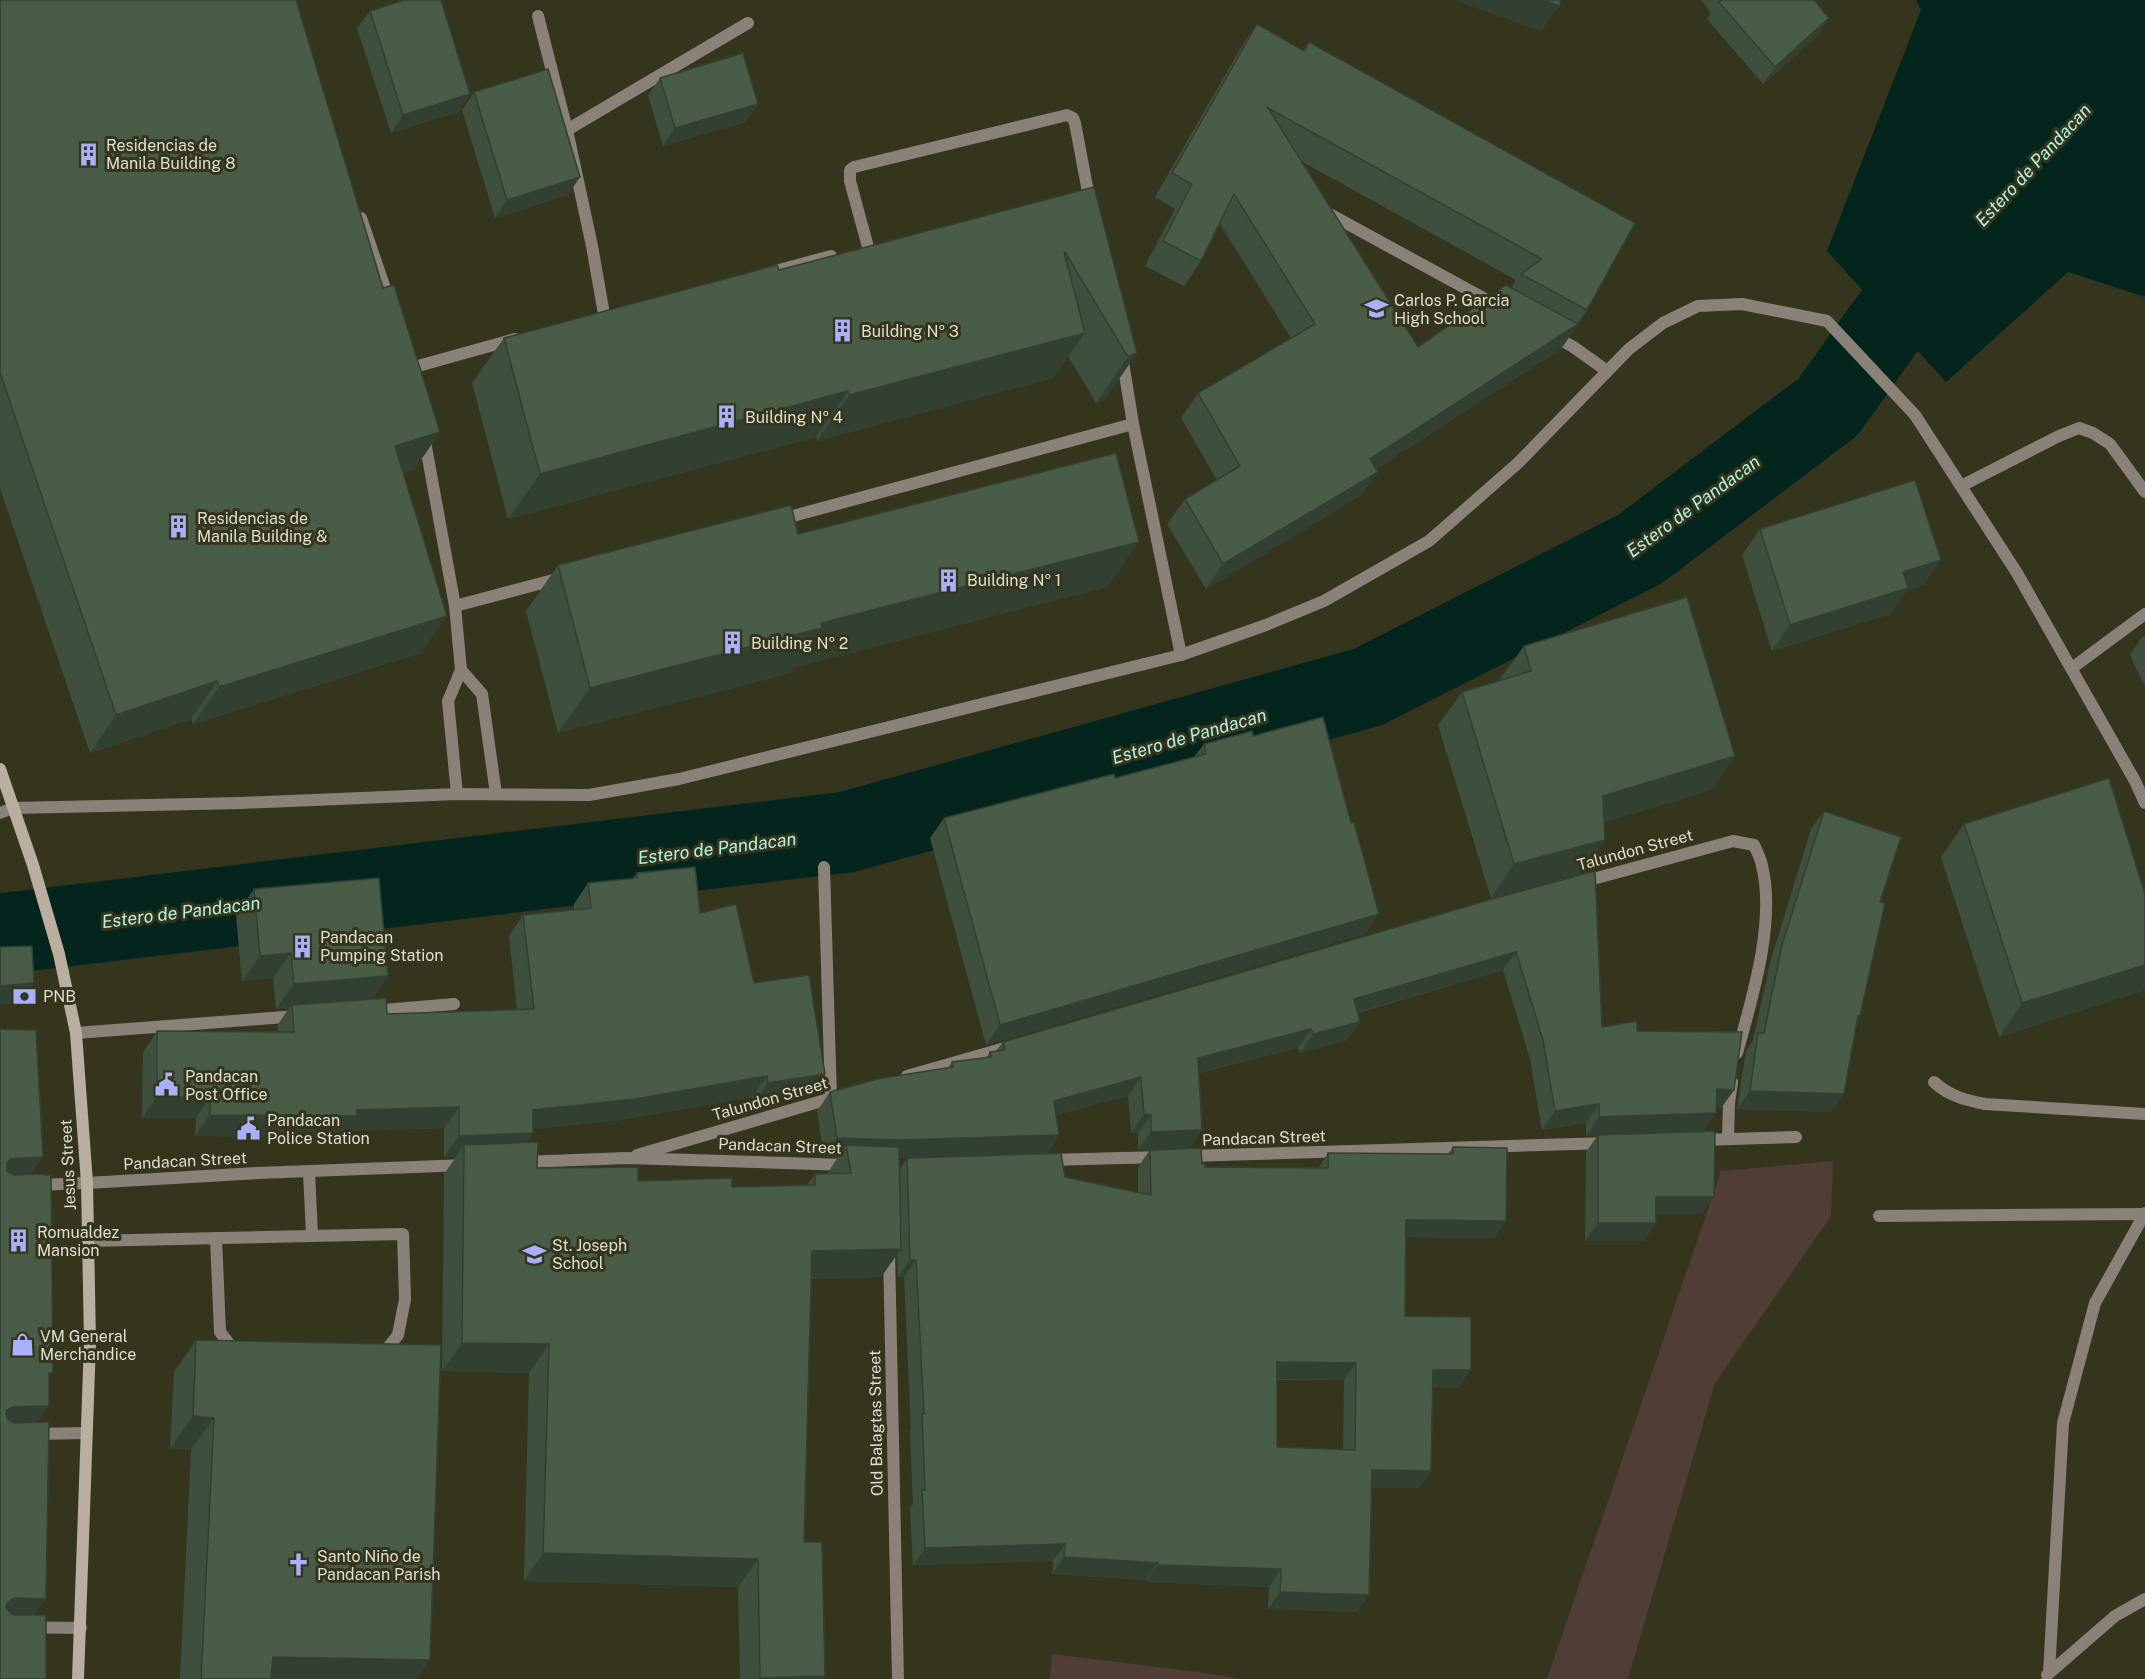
<svg xmlns="http://www.w3.org/2000/svg" width="2145" height="1679" viewBox="0 0 2145 1679" font-family="'Public Sans',sans-serif">
	<rect width="100%" height="100%" fill="#35351d"/>
	<g fill="#4f3d36">
		<polygon points="1833,1161 1831,1216 1715,1383 1628,1679 1547,1679 1721,1171"/>
		<polygon points="1052,1654 1198,1672 1241,1679 1050,1679"/>
	</g>
	<polygon fill="#03251e" points="1916,0 2145,0 2145,297 2068,272 1946,382 1827,251 1921,10"/>
	<g fill="none" stroke-linecap="round" stroke-linejoin="round">
		<polyline stroke="#03251e" stroke-width="81" points="0,934 847,832 1368,687 1640,549 1828,407 1890,320 1966,238"/>
		<g stroke="#8a8278" stroke-width="12">
			<polyline points="538,16 567,130"/>
			<polyline points="1324,211 1498,306"/>
			<polyline points="361,218 390,303"/>
			<polyline points="868,247 850,181 850,170 854,167 1067,115 1073,118 1075,123 1088,192"/>
			<polyline points="764,274 831,256"/>
			<polyline points="604,314 592,246 567,130 748,23"/>
			<polyline points="1553,336 1572,346 1607,371"/>
			<polyline points="1122,356 1133,424 1181,655"/>
			<polyline points="411,368 515,339"/>
			<polyline points="1915,415 2017,573 2135,781 2145,803"/>
			<polyline points="424,436 455,606 461,670 448,701 457,794"/>
			<polyline points="1961,486 2059,436 2079,428 2093,433 2110,444 2145,492"/>
			<polyline points="778,520 1133,424"/>
			<polyline points="455,606 561,578"/>
			<polyline points="2072,668 2145,614"/>
			<polyline points="461,670 482,694 496,794"/>
			<polyline points="0,813 13,808"/>
			<polyline points="824,867 831,1098"/>
			<polyline points="372,1011 454,1004"/>
			<polyline points="76,1033 298,1016"/>
			<path d="M 1934,1082 C 1949,1096 1965,1100 1985,1104 L 2145,1114"/>
			<polyline points="309,1172 312,1235"/>
			<polyline points="1879,1216 2144,1214"/>
			<polyline points="216,1238 220,1332 237,1354"/>
			<polyline points="88,1241 403,1234 405,1299 398,1335 383,1354 380,1355"/>
			<polyline points="2049,1673 2063,1423 2095,1303 2145,1213"/>
			<polyline points="2047,1675 2115,1616 2145,1599"/>
		</g>
		<polyline stroke="#8a8278" stroke-width="12" points="889,1251 898,1679"/>
		<g stroke="#8a8278" stroke-width="12">
			<polyline points="13,808 240,803 457,794 589,795 679,779 1181,655 1266,625 1324,601 1429,541 1518,463 1629,349 1663,323 1698,306 1742,304 1827,321 1915,415"/>
			<path d="M 1582,882 L 1733,841 L 1754,845 C 1757,851 1761,859 1762,866 C 1776,921 1752,999 1737,1053"/>
			<polyline points="907,1076 1012,1046"/>
			<polyline points="1728,1139 1729,1103 1732,1082"/>
			<polyline points="1701,1140 1796,1137"/>
			<polyline points="637,1155 839,1096"/>
			<polyline points="1188,1156 1608,1143"/>
			<polyline points="1047,1160 1161,1157"/>
			<polyline points="522,1162 627,1158 847,1165"/>
			<polyline points="87,1183 258,1173 466,1165"/>
			<polyline points="0,1627 81,1628"/>
		</g>
		<g stroke="#8a8278" stroke-width="12">
			<polyline points="37,1185 87,1183"/>
			<polyline points="34,1434 85,1433"/>
		</g>
		<polyline stroke="#baae9e" stroke-width="12" points="0,769 33,865 59,954 76,1033 87,1183 90,1342 78,1679"/>
	</g>
	<g fill="#3e4f3d" fill-rule="evenodd">
		<polygon points="0,0 383,288 440,432 414,470 403,473 421,653 193,724 191,719 90,753 0,488"/>
		<polygon points="1701,0 1814,0 1829,18 1817,36 1763,84 1707,19 1711,13"/>
		<polygon points="370,11 470,94 458,112 391,133 357,28"/>
		<path d="M 1257,24 L 1303,50 L 1309,42 L 1635,223 L 1587,310 L 1561,349 L 1376,469 L 1378,472 L 1360,496 L 1206,589 L 1167,524 L 1185,499 L 1217,480 L 1181,418 L 1198,393 L 1291,338 L 1220,224 L 1201,261 L 1184,286 L 1145,266 L 1175,209 L 1155,197 L 1240,49 ZM 1301,161 L 1516,280 L 1511,288 L 1418,347 Z"/>
		<polygon points="660,78 758,104 746,122 663,146 648,95"/>
		<polygon points="474,92 568,195 495,218 462,110"/>
		<polygon points="1094,187 1137,353 1105,399 1096,403 1068,356 1053,378 817,441 816,437 508,519 472,383 504,338 779,270"/>
		<polygon points="1760,529 1941,560 1923,585 1906,591 1890,614 1772,651 1742,555"/>
		<polygon points="798,534 1107,587 795,667 790,673 558,733 526,611 558,565"/>
		<polygon points="2145,636 2145,687 2130,655 2142,637"/>
		<polygon points="1524,646 1712,790 1604,822 1582,873 1491,898 1438,725 1462,692 1501,680 1500,679"/>
		<polygon points="1253,736 1365,934 986,1045 930,838 944,818 1115,778 1194,757 1204,744"/>
		<polygon points="1824,811 1880,902 1857,1021 1831,1112 1737,1109 1746,1051 1753,1040 1770,963 1811,829"/>
		<polygon points="1964,824 2142,991 1999,1037 1941,857"/>
		<path d="M 637,873 L 700,913 L 754,983 L 810,1095 L 753,1104 L 752,1097 L 621,1120 L 533,1129 L 533,1133 L 526,1143 L 537,1168 L 638,1181 L 732,1187 L 807,1185 L 815,1174 L 827,1174 L 838,1157 L 824,1157 L 817,1111 L 830,1092 L 948,1068 L 952,1062 L 986,1058 L 990,1052 L 996,1051 L 1003,1042 L 1499,897 L 1602,1027 L 1637,1031 L 1734,1090 L 1721,1108 L 1716,1108 L 1704,1131 L 1701,1214 L 1656,1214 L 1656,1223 L 1643,1241 L 1585,1241 L 1586,1152 L 1598,1135 L 1586,1136 L 1586,1123 L 1542,1130 L 1530,1059 L 1503,970 L 1358,1013 L 1360,1022 L 1347,1040 L 1300,1053 L 1298,1048 L 1199,1073 L 1189,1149 L 1205,1167 L 1318,1168 L 1328,1153 L 1448,1154 L 1453,1147 L 1506,1221 L 1494,1238 L 1406,1237 L 1405,1316 L 1459,1388 L 1433,1387 L 1431,1471 L 1419,1488 L 1372,1488 L 1357,1612 L 1268,1609 L 1269,1587 L 1146,1582 L 1146,1580 L 1052,1574 L 1053,1561 L 913,1565 L 910,1508 L 913,1504 L 910,1431 L 911,1429 L 904,1277 L 898,1277 L 897,1254 L 881,1277 L 811,1279 L 804,1542 L 823,1679 L 740,1679 L 738,1587 L 524,1581 L 529,1373 L 442,1371 L 444,1174 L 456,1157 L 444,1157 L 444,1128 L 346,1131 L 342,1137 L 195,1136 L 196,1118 L 142,1118 L 143,1052 L 157,1031 L 278,1031 L 277,1026 L 289,1008 L 276,1009 L 273,978 L 242,981 L 236,915 L 254,889 L 388,976 L 372,999 L 387,1014 L 517,1010 L 509,936 L 523,915 L 574,910 L 574,904 L 588,883 L 633,878 ZM 1128,1096 L 1131,1133 L 1138,1133 L 1138,1150 L 1150,1150 L 1138,1167 L 1138,1193 L 1065,1177 L 1047,1153 L 1059,1135 L 1056,1115 ZM 899,1158 L 907,1158 L 899,1170 ZM 1277,1380 L 1344,1380 L 1343,1450 L 1277,1447 Z"/>
		<polygon points="196,1340 417,1679 180,1679 191,1450 170,1448 174,1372"/>
	</g>
	<g fill="#324032">
		<polygon points="1454,0 1544,0 1559,6 1541,31"/>
		<polygon points="1829,18 1817,36 1763,84 1775,67"/>
		<polygon points="470,94 458,112 391,133 403,115"/>
		<polygon points="758,104 746,122 663,146 675,128"/>
		<polygon points="580,177 568,195 495,218 507,200"/>
		<polygon points="1578,324 1561,349 1353,484 1370,459"/>
		<polygon points="1085,333 1053,378 817,441 849,395"/>
		<polygon points="1137,353 1105,399 1096,403 1128,357"/>
		<polygon points="848,391 816,437 508,519 540,474"/>
		<polygon points="440,432 414,470 368,484 395,446"/>
		<polygon points="1378,472 1360,496 1206,589 1223,564"/>
		<polygon points="1139,542 1107,587 795,667 790,673 558,733 590,688 821,623"/>
		<polygon points="1941,560 1923,585 1906,591 1890,614 1772,651 1790,625 1903,572"/>
		<polygon points="447,616 421,653 193,724 219,687"/>
		<polygon points="217,681 191,719 90,753 116,715"/>
		<polygon points="1735,756 1712,790 1580,830 1603,796"/>
		<polygon points="1605,840 1582,873 1491,898 1514,864"/>
		<polygon points="1379,914 1365,934 986,1045 1000,1025"/>
		<polygon points="1516,952 1503,970 1341,1017 1354,999"/>
		<polygon points="291,953 273,978 242,981 260,956"/>
		<polygon points="2145,965 2145,987 2142,991 1999,1037 2022,1003"/>
		<polygon points="388,976 370,1002 292,1005 289,1008 276,1009 294,984"/>
		<polygon points="34,983 20,1003 0,1005 0,986"/>
		<polygon points="1360,1022 1347,1040 1300,1053 1313,1034"/>
		<polygon points="1311,1029 1298,1048 1185,1076 1198,1058"/>
		<polygon points="825,1074 810,1095 753,1104 768,1083"/>
		<polygon points="767,1076 752,1097 621,1120 518,1131 533,1110"/>
		<polygon points="1141,1077 1128,1096 1041,1119 1054,1101"/>
		<polygon points="1717,1089 1734,1090 1721,1108 1704,1108"/>
		<polygon points="1750,1091 1844,1094 1831,1112 1737,1109"/>
		<polygon points="157,1097 210,1097 196,1118 142,1118"/>
		<polygon points="1599,1104 1586,1123 1542,1130 1555,1111"/>
		<polygon points="459,1107 444,1128 346,1131 342,1137 195,1136 210,1115"/>
		<polygon points="1716,1113 1703,1132 1586,1136 1599,1117"/>
		<polygon points="1144,1114 1151,1115 1138,1133 1131,1133"/>
		<polygon points="1202,1130 1189,1149 1138,1150 1151,1132"/>
		<polygon points="533,1133 518,1154 464,1145 456,1157 444,1157 459,1136"/>
		<polygon points="1059,1135 1046,1153 887,1159 846,1145 838,1157 824,1157 837,1138"/>
		<polygon points="43,1157 29,1177 0,1180 7,1163 10,1159"/>
		<polygon points="1656,1197 1714,1197 1701,1214 1643,1214"/>
		<polygon points="1406,1220 1506,1221 1494,1238 1394,1237"/>
		<polygon points="1598,1223 1656,1223 1643,1241 1585,1241"/>
		<polygon points="901,1249 881,1277 792,1279 812,1251"/>
		<polygon points="910,1260 916,1260 904,1277 898,1277"/>
		<polygon points="462,1343 549,1344 529,1373 442,1371"/>
		<polygon points="1277,1362 1356,1363 1344,1380 1265,1379"/>
		<polygon points="1433,1370 1471,1370 1459,1388 1421,1387"/>
		<polygon points="49,1406 34,1426 0,1427 7,1410 13,1407"/>
		<polygon points="193,1416 214,1418 191,1450 170,1448"/>
		<polygon points="1372,1470 1431,1471 1419,1488 1360,1488"/>
		<polygon points="1065,1544 1053,1561 913,1565 925,1548"/>
		<polygon points="543,1553 758,1559 738,1587 524,1581"/>
		<polygon points="1064,1557 1158,1563 1146,1580 1052,1574"/>
		<polygon points="1158,1565 1281,1569 1269,1587 1146,1582"/>
		<polygon points="1280,1592 1369,1595 1357,1612 1268,1609"/>
		<polygon points="14,1598 46,1599 32,1619 0,1619 8,1602"/>
		<polygon points="273,1657 430,1660 417,1679 258,1679"/>
		<polygon points="825,1676 823,1679 759,1679 760,1678"/>
	</g>
	<g fill="#485c47" stroke="#324032" stroke-width="1.5" fill-rule="evenodd">
		<polygon points="0,0 296,0 383,288 394,285 440,432 395,446 447,616 219,687 217,681 116,715 0,373"/>
		<polygon points="404,0 441,0 470,94 403,115 370,11"/>
		<polygon points="1544,0 1561,0 1559,6"/>
		<polygon points="1721,0 1814,0 1829,18 1775,67 1719,2"/>
		<polygon points="1257,24 1304,51 1309,42 1635,223 1587,310 1521,274 1542,259 1268,108 1418,347 1506,285 1578,324 1370,459 1378,472 1223,564 1185,499 1240,466 1198,393 1315,324 1234,194 1201,261 1163,241 1192,184 1172,173"/>
		<polygon points="743,53 758,104 675,128 660,78"/>
		<polygon points="548,69 580,177 507,200 474,92"/>
		<polygon points="1094,187 1137,353 1128,357 1065,252 1064,252 1085,333 849,395 848,391 540,474 504,338 777,265 779,270"/>
		<polygon points="1116,453 1139,542 821,623 822,628 590,688 558,565 791,505 798,534"/>
		<polygon points="1915,480 1941,560 1903,572 1908,588 1790,625 1760,529"/>
		<polygon points="1687,597 1735,756 1603,796 1605,840 1514,864 1462,692 1531,671 1524,646"/>
		<polygon points="1323,717 1351,823 1354,822 1379,914 1000,1025 944,818 1114,774 1115,778 1206,754 1204,744 1252,731 1253,736"/>
		<polygon points="2109,778 2145,894 2145,965 2022,1003 1964,824"/>
		<polygon points="1824,811 1901,837 1880,902 1885,903 1860,1016 1858,1016 1844,1094 1750,1091 1758,1033 1764,1033 1782,945"/>
		<polygon points="695,867 700,913 736,904 754,983 809,975 825,1074 768,1083 767,1076 635,1099 533,1110 533,1133 459,1136 459,1107 357,1110 357,1116 210,1115 210,1097 157,1097 157,1031 294,1032 292,1005 386,998 387,1014 534,1009 523,915 591,908 588,883 637,878 637,873"/>
		<polygon points="1595,871 1602,1027 1637,1021 1637,1031 1742,1032 1734,1090 1717,1089 1716,1113 1599,1117 1599,1104 1555,1111 1543,1040 1516,952 1354,999 1360,1022 1313,1034 1311,1029 1198,1058 1202,1130 1151,1132 1151,1115 1144,1114 1141,1077 1054,1101 1059,1135 900,1140 837,1138 830,1092 877,1079 953,1067 952,1062 991,1057 990,1052 1005,1050 1003,1042 1499,897"/>
		<polygon points="379,878 388,976 294,984 291,953 260,956 254,889"/>
		<polygon points="32,946 34,983 0,986 0,947"/>
		<polygon points="0,1029 36,1030 43,1157 10,1159 7,1163 7,1171 14,1175 44,1174 44,1175 51,1175 53,1373 49,1373 49,1406 13,1407 7,1410 6,1414 8,1419 14,1423 49,1422 46,1599 14,1598 8,1602 6,1607 10,1613 14,1615 46,1615 46,1679 0,1679"/>
		<polygon points="1715,1131 1714,1197 1656,1197 1656,1223 1598,1223 1598,1135"/>
		<polygon points="538,1142 537,1168 638,1167 638,1181 732,1178 732,1187 815,1185 815,1174 851,1173 846,1145 899,1147 901,1249 812,1251 804,1542 822,1542 825,1676 760,1678 758,1559 543,1553 549,1344 462,1343 464,1145"/>
		<path d="M 1453,1147 L 1507,1148 L 1506,1221 L 1406,1220 L 1405,1316 L 1471,1317 L 1471,1370 L 1433,1370 L 1431,1471 L 1372,1470 L 1369,1595 L 1280,1592 L 1281,1569 L 1158,1565 L 1158,1563 L 1064,1557 L 1065,1544 L 925,1548 L 922,1490 L 925,1490 L 922,1414 L 924,1414 L 916,1260 L 910,1260 L 907,1158 L 1061,1153 L 1065,1177 L 1151,1195 L 1150,1150 L 1201,1148 L 1202,1164 L 1205,1164 L 1205,1167 L 1328,1168 L 1328,1153 L 1453,1154 ZM 1277,1362 L 1356,1363 L 1355,1450 L 1277,1447 Z"/>
		<polygon points="196,1340 441,1345 430,1660 273,1657 271,1679 201,1679 214,1418 193,1416"/>
	</g>
	<defs>
		<symbol id="building-bare" viewBox="-9 -9 18 18"><path d="M-4-6H4V6H1V3H-1V6H-4ZM-2.5-4.3h1.7v1.8h-1.7ZM.8-4.3h1.7v1.8H.8ZM-2.5-1h1.7V.8h-1.7ZM.8-1h1.7V.8H.8Z" fill="#a9b0fc" stroke="#35351d" stroke-width="2.5" paint-order="stroke"/></symbol>
		<symbol id="school-bare" viewBox="-9 -9 18 18"><path d="M0-5L7-2L0 1L-7-2ZM-4 1L0 2.5L4 1V4Q0 6-4 4Z" fill="#a9b0fc" stroke="#35351d" stroke-width="2.5" paint-order="stroke"/></symbol>
		<symbol id="bank-bare" viewBox="-9 -9 18 18"><path d="M-6-4H6V4H-6ZM0-2.3a2.3 2.3 0 1 0 0 4.6a2.3 2.3 0 1 0 0-4.6Z" fill="#a9b0fc" stroke="#35351d" stroke-width="2.5" paint-order="stroke"/></symbol>
		<symbol id="civic-bare" viewBox="-9 -9 18 18"><path d="M-.6-6.5H3V-4.5H.6V-3L4-1V1h2V6H-6V1h2V-1L-.6-3ZM-1.2 2.5V6h2.4V2.5Z" fill="#a9b0fc" stroke="#35351d" stroke-width="2.5" paint-order="stroke"/></symbol>
		<symbol id="shop-bare" viewBox="-9 -9 18 18"><path d="M-5-2.5h2.3a2.7 3.5 0 0 1 5.4 0H5L5.5 6h-11ZM-1.5-2.5h3a1.5 2.3 0 0 0-3 0Z" fill="#a9b0fc" stroke="#35351d" stroke-width="2.5" paint-order="stroke"/></symbol>
		<symbol id="church-bare" viewBox="-9 -9 18 18"><path d="M-1.2-6h2.4v3.5h3.3v2.4h-3.3V6h-2.4V-.1h-3.3v-2.4h3.3Z" fill="#a9b0fc" stroke="#35351d" stroke-width="2.5" paint-order="stroke"/></symbol>
	</defs>
	<g fill-rule="evenodd">
		<use href="#building-bare" x="72" y="138" width="33" height="33"/>
		<use href="#school-bare" x="1360" y="292" width="33" height="33"/>
		<use href="#building-bare" x="826" y="314" width="33" height="33"/>
		<use href="#building-bare" x="710" y="400" width="33" height="33"/>
		<use href="#building-bare" x="162" y="510" width="33" height="33"/>
		<use href="#building-bare" x="932" y="564" width="33" height="33"/>
		<use href="#building-bare" x="716" y="626" width="33" height="33"/>
		<use href="#building-bare" x="286" y="930" width="33" height="33"/>
		<use href="#bank-bare" x="8" y="980" width="33" height="33"/>
		<use href="#civic-bare" x="150" y="1068" width="33" height="33"/>
		<use href="#civic-bare" x="232" y="1112" width="33" height="33"/>
		<use href="#building-bare" x="2" y="1224" width="33" height="33"/>
		<use href="#school-bare" x="518" y="1238" width="33" height="33"/>
		<use href="#shop-bare" x="6" y="1328" width="33" height="33"/>
		<use href="#church-bare" x="282" y="1548" width="33" height="33"/>
	</g>
	<g text-anchor="middle" dominant-baseline="central" stroke-width="6" stroke-linejoin="round" paint-order="stroke">
		<g font-size="16" fill="#dfdfd1" stroke="#35351d" text-anchor="start">
			<text x="106" y="145">Residencias de<tspan x="106" dy="18">Manila Building 8</tspan></text>
			<text x="1394" y="300">Carlos P. Garcia<tspan x="1394" dy="18">High School</tspan></text>
			<text x="861" y="331">Building № 3</text>
			<text x="745" y="417">Building № 4</text>
			<text x="197" y="518">Residencias de<tspan x="197" dy="18">Manila Building &amp;</tspan></text>
			<text x="967" y="580">Building № 1</text>
			<text x="751" y="643">Building № 2</text>
			<text x="320" y="937">Pandacan<tspan x="320" dy="18">Pumping Station</tspan></text>
			<text x="43" y="996">PNB</text>
			<text x="185" y="1076">Pandacan<tspan x="185" dy="18">Post Office</tspan></text>
			<text x="267" y="1120">Pandacan<tspan x="267" dy="18">Police Station</tspan></text>
			<text x="37" y="1232">Romualdez<tspan x="37" dy="18">Mansion</tspan></text>
			<text x="552" y="1245">St. Joseph<tspan x="552" dy="18">School</tspan></text>
			<text x="40" y="1336">VM General<tspan x="40" dy="18">Merchandice</tspan></text>
			<text x="317" y="1556">Santo Niño de<tspan x="317" dy="18">Pandacan Parish</tspan></text>
		</g>
		<g font-size="16" fill="#dfdfd1" stroke="#35351d">
			<text transform="translate(1635 850) rotate(-15)">Talundon Street</text>
			<text transform="translate(770 1099) rotate(-16)">Talundon Street</text>
			<text transform="translate(1264 1138) rotate(-2)">Pandacan Street</text>
			<text transform="translate(780 1146) rotate(2)">Pandacan Street</text>
			<text transform="translate(185 1161) rotate(-3)">Pandacan Street</text>
			<text transform="translate(68 1165) rotate(-93)">Jesus Street</text>
			<text transform="translate(876 1423) rotate(-91)">Old Balagtas Street</text>
		</g>
		<g font-size="18" font-style="italic" fill="#aff2e1" stroke="#35351d">
			<text transform="translate(2033 165) rotate(-47)">Estero de Pandacan</text>
			<text transform="translate(1693 506) rotate(-36)">Estero de Pandacan</text>
			<text transform="translate(1189 736) rotate(-16)">Estero de Pandacan</text>
			<text transform="translate(717 848) rotate(-7)">Estero de Pandacan</text>
			<text transform="translate(181 912) rotate(-7)">Estero de Pandacan</text>
		</g>
	</g>
</svg>
